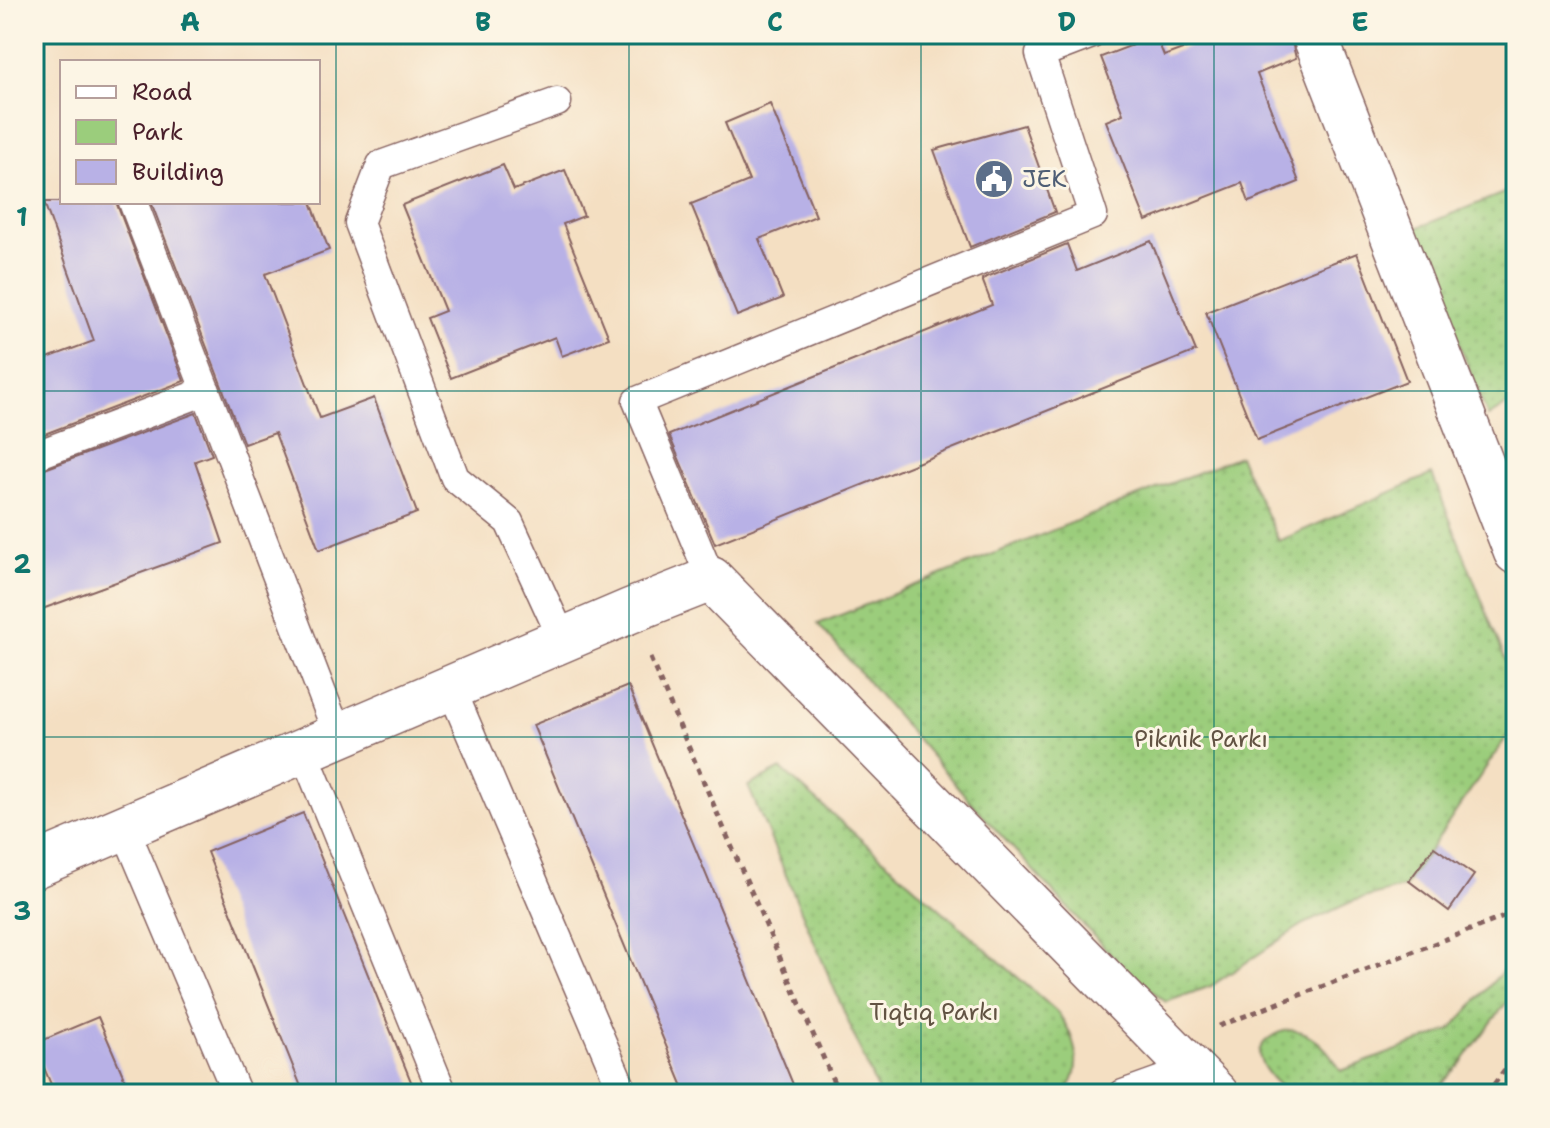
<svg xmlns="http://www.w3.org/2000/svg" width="1550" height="1128" viewBox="0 0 1550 1128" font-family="'Shantell Sans',sans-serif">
	<defs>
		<pattern id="green-dots" width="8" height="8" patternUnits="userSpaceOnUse" patternTransform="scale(2)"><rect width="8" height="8" fill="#9bcd7c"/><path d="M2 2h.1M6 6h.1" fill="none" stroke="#87b06b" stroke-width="1.8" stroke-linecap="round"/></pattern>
	</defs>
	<rect width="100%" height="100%" fill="#fcf5e5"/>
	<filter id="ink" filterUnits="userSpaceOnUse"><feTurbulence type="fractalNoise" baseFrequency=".0125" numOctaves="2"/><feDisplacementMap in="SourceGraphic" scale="16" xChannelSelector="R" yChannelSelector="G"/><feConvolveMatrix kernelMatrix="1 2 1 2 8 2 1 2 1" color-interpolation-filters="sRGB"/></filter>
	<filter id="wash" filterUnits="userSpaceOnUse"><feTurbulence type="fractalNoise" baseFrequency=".006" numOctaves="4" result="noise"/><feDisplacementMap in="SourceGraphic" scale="32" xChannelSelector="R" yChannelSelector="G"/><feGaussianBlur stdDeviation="1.8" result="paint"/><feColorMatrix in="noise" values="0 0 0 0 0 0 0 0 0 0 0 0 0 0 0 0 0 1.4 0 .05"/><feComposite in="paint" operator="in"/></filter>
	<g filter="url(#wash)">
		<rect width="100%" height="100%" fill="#f4dfc2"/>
		<g fill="url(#green-dots)" stroke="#727654" stroke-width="2">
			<polygon points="1516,188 1516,399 1488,417 1414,229"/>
			<polygon points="1239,456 1279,541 1432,474 1516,687 1516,723 1405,887 1353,901 1302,925 1211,986 1166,1002 1123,968 975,807 818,624"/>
			<path d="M 781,769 L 1056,1011 C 1075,1033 1086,1070 1064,1094 L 879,1094 L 748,786 Z"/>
			<path d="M 1505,968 L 1516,975 L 1516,990 L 1460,1064 L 1433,1094 L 1289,1094 C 1278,1085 1261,1069 1259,1054 C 1259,1048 1263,1043 1268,1039 C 1299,1015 1327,1046 1341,1071 L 1451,1030 Z"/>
		</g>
		<g id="blocks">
			<g fill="#b8b1e6">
				<polygon points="1222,34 1290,34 1296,58 1257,74 1299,182 1249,202 1242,183 1146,221 1106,121 1123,114 1101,57 1156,36 1164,56"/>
				<polygon points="770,104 816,216 759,239 783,298 737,316 691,204 749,181 725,123"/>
				<polygon points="1024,125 1055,212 970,247 934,150"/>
				<polygon points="503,165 514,190 565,170 584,216 563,224 609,338 562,356 555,337 451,378 427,318 445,311 402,205"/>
				<polygon points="44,202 116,202 184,381 34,438 34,363 94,341"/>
				<polygon points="151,202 311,202 329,250 265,274 320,418 374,398 417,513 319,550 275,433 244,444"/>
				<polygon points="1151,241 1196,351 715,544 669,435 992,305 982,279 1067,244 1077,271"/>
				<polygon points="1357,253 1407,381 1257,440 1206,312"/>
				<polygon points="196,413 212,455 195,461 223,543 34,612 34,473"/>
				<polygon points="628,686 797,1094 686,1094 533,725"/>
				<polygon points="303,813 416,1094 304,1094 207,852"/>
				<polygon points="1434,847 1474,875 1449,911 1409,881"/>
				<polygon points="98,1017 131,1094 55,1094 34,1044"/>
			</g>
		</g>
	</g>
	<g filter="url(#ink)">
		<use href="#blocks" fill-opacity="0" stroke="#866260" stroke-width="2"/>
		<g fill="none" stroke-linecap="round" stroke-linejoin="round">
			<defs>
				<g id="service">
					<polyline points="557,102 381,165 359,223 455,478 509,522 563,640"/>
					<polyline points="133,202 338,735"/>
					<polyline points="34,456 206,391"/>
					<polyline points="711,579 637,401 1093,215 1040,54 1092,34"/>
					<polyline points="451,688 624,1094"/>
					<polyline points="303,750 443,1094"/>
					<polyline points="125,829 237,1094"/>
					<polyline points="1123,1094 1190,1070"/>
				</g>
				<g id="minor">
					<polyline points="1314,34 1516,552"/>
					<polyline points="34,866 630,611 711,579 1216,1094"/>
				</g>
			</defs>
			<use href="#service" stroke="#866260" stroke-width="31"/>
			<use href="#minor" stroke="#866260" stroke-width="47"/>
			<g stroke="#866260" stroke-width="5" stroke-dasharray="6 6" stroke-linecap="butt">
				<polyline points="650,658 839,1094"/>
				<polyline points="1219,1026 1509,915 1516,920"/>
				<polyline points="1487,1094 1516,1054"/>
			</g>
			<use href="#service" stroke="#fff" stroke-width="28"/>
			<use href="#minor" stroke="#fff" stroke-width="44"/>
		</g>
	</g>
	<path fill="none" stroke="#0f766e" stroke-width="2" stroke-opacity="0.55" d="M 336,34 L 336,1094M 629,34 L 629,1094M 921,34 L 921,1094M 1214,34 L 1214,1094M 34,391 L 1516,391M 34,737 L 1516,737"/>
	<defs>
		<symbol id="civic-disc" viewBox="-11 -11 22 22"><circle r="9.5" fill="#5c6f8a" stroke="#fcf5e5"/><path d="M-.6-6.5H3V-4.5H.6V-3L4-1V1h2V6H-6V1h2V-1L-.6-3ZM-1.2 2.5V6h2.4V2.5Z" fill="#fff"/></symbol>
	</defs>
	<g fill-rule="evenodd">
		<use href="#civic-disc" x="972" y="157" width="44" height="44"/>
	</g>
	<g text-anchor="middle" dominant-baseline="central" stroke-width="6" stroke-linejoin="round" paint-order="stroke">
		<g font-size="24" fill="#4e5e75" stroke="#fcf5e5" text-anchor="start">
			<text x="1022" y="179">JEK</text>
		</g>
		<g font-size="24" fill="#625343" stroke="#fcf5e5">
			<text x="1201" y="739">Piknik Parkı</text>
			<text x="934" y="1012">Tıqtıq Parkı</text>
		</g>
	</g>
	<rect width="1550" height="1128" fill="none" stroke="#fcf5e5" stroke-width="88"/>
	<rect x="60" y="60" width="260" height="144" fill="#fcf5e5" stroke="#b59f9b" stroke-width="2"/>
	<rect x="76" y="86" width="40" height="12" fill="#ffffff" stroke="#b59f9b" stroke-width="2"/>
	<text x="132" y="100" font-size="24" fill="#4a1f2b">Road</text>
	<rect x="76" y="120" width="40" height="24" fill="#9bcd7c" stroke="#b59f9b" stroke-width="2"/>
	<text x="132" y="140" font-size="24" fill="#4a1f2b">Park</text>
	<rect x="76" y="160" width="40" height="24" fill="#b8b1e6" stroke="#b59f9b" stroke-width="2"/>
	<text x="132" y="180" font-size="24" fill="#4a1f2b">Building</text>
	<rect x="44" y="44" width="1462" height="1040" fill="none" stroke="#0f766e" stroke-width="3"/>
	<g font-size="26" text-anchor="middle" font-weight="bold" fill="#0f766e">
		<text x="190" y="31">A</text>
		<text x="483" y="31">B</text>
		<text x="775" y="31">C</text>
		<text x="1067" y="31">D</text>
		<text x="1360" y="31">E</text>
		<text x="22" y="226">1</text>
		<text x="22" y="573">2</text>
		<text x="22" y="920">3</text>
	</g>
</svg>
